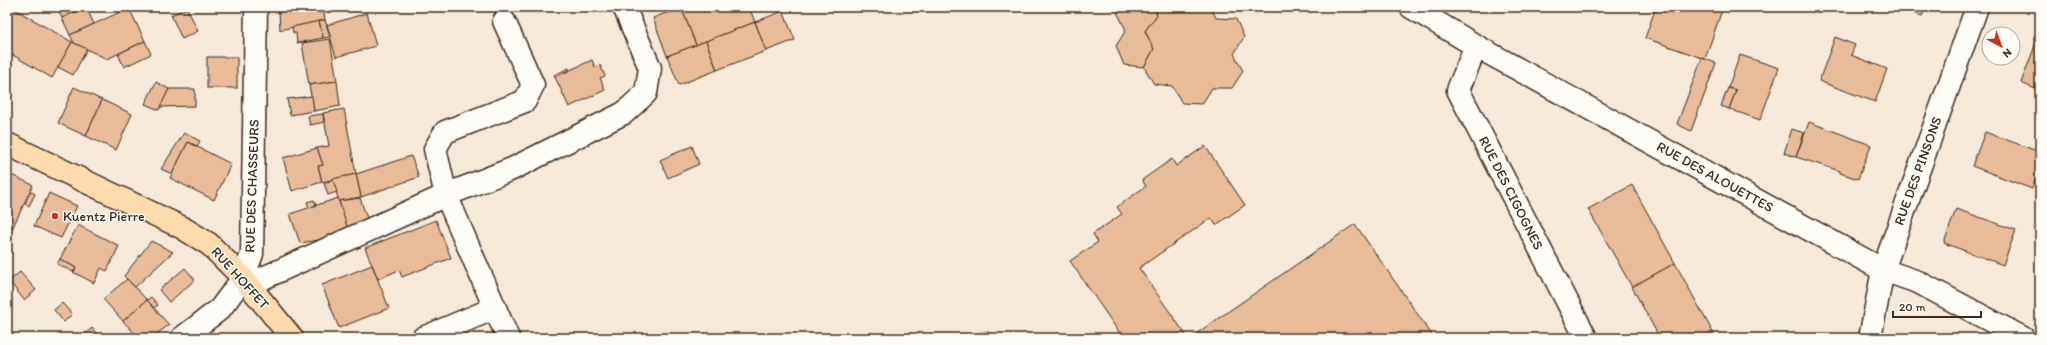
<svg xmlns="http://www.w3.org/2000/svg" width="2047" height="345" viewBox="0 0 2047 345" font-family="Itim,sans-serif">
	<rect width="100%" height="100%" fill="#f7e9da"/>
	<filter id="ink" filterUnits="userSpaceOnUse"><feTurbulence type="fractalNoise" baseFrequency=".025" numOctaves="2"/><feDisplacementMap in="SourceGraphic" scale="8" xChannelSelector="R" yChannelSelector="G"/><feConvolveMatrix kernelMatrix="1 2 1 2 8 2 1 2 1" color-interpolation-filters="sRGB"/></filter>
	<g filter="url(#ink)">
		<polygon fill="#b7d790" stroke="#798057" points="988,331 990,338 959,338"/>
		<g fill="#e8bc98" stroke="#3b2a1e">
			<polygon points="7,7 11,7 72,42 52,78 11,54 7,62"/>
			<polygon points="57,7 86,7 62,18"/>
			<polygon points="86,7 94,24 70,35 62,18"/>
			<polygon points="304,7 323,7 325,20 280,30 279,11"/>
			<polygon points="681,7 749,7 755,22 696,45"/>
			<polygon points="681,7 696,45 667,56 653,18"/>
			<polygon points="1121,7 1154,7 1157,15 1145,31 1154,49 1144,67 1124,65 1116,46 1126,30 1117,12"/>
			<polygon points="1154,7 1211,7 1216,18 1236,19 1244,37 1234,54 1243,71 1232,88 1212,88 1202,104 1182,103 1172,86 1154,84 1144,67 1154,49 1145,31 1157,15"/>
			<polygon points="1656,7 1723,7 1705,59 1645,38"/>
			<polygon points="1897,7 1926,7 1922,16"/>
			<polygon points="129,8 145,41 107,59 74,43 70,35"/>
			<polygon points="187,8 198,31 182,39 171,15"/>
			<polygon points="783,11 795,40 766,51 755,22"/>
			<polygon points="367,13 376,46 336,57 327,25"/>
			<polygon points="325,20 330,37 323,38 319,21"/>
			<polygon points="319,21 323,38 297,43 296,33 293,33 292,27"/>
			<polygon points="755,22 766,51 717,70 706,41"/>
			<polygon points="2040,32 2040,91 2021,83"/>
			<polygon points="1835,37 1855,45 1851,55 1887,69 1875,102 1819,81"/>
			<polygon points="330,39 337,81 309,85 302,43"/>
			<polygon points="145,41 151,54 124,67 118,54"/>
			<polygon points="706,41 717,70 679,85 667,56"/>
			<polygon points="72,42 87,49 73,75 58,67"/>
			<polygon points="1740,55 1779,68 1760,120 1729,109 1736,90 1728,88"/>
			<rect x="207" y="57" width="30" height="31"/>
			<polygon points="1702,58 1716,63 1691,131 1677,124"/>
			<polygon points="592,60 595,67 600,65 605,76 600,78 605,90 569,107 555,77"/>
			<polygon points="569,68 569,70 555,77 554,75"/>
			<polygon points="337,81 340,106 314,111 309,85"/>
			<polygon points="156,82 169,89 159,110 145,104"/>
			<polygon points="74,87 102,100 86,136 58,123"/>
			<polygon points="1728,88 1736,90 1729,109 1721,106"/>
			<polygon points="169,89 195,89 195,106 160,107"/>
			<polygon points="312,96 314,111 290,115 287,99"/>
			<polygon points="102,100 132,114 116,150 86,136"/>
			<polygon points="344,109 356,174 322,182 318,166 323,165 317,148 329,146 323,113"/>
			<polygon points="323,114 324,122 310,125 308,116"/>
			<polygon points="1809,122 1871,145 1858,179 1840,173 1840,171 1796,157"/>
			<polygon points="1792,129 1804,133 1796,157 1784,153"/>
			<polygon points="1985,132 2040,152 2040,167 2032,189 1972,166"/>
			<polygon points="184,133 200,141 197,146 188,142 172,174 161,169"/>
			<polygon points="188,142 231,164 214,200 170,178"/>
			<polygon points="692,146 699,164 668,178 660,160"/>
			<polygon points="1205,146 1245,205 1216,225 1211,218 1139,268 1188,338 1123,338 1070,261 1098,242 1093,234 1122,214 1117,207 1146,186 1142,180 1172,159 1176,166"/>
			<polygon points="317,148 323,165 318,166 322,182 292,191 283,158"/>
			<polygon points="411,156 419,177 361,197 356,174"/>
			<polygon points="7,173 33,185 12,229 7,227"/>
			<polygon points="356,174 361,197 339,201 332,179"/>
			<polygon points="333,180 337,192 328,195 324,183"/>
			<polygon points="1632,185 1675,263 1632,287 1588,209"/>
			<polygon points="30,191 35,194 29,206 25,203"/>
			<polygon points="49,193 77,206 61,238 34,226"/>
			<polygon points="338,198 348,229 319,240 300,243 290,214"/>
			<polygon points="360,198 368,221 348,229 339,201"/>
			<polygon points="314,200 316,205 309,208 307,202"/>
			<polygon points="1956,209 2016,230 2003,265 1944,243"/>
			<polygon points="436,220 451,258 402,277 399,270 378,279 365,248"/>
			<polygon points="1355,224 1434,338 1190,338"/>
			<polygon points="78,225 119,246 107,271 101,268 94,283 73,272 76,268 60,259"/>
			<polygon points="151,241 173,252 135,287 124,276"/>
			<polygon points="60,259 76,268 73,272 57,264"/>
			<polygon points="1675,263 1716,338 1660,338 1652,324 1632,287"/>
			<polygon points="372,265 389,308 339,328 322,285"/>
			<polygon points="185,268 195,280 169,302 159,290"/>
			<polygon points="20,272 36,290 24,300 9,281"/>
			<polygon points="127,279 147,300 123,321 103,299"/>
			<polygon points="151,297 158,305 154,308 147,300"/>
			<polygon points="147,300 169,325 151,338 139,338 123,321"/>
			<polygon points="62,303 72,314 64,322 54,310"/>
			<polygon points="92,328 100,338 80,338"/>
		</g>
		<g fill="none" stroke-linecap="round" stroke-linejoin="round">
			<defs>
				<g id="minor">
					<polyline points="1411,7 1476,46 1883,270 1918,282 2023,338"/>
					<polyline points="504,21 533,85 525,101 445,132 435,149 446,195 508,338"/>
					<polyline points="1476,46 1458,90 1586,338"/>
					<polyline points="248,285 446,195 512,169 624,113 646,93 650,68 624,7"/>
					<polyline points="182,338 220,309 243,278 252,254 256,7"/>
					<polyline points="423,338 495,308"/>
					<polyline points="1870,338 1883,270 1977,7"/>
				</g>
				<polyline id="major" points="7,144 181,227 209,244 243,278 292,338"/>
			</defs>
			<use href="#minor" stroke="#3b2a1e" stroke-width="25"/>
			<use href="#major" stroke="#3b2a1e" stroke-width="25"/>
			<use href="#minor" stroke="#fdfcf7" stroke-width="22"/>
			<use href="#major" stroke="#fedbac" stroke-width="22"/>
		</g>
	</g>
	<circle fill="#c8321e" stroke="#fdfcf7" stroke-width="1.5" cx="55" cy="216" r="4"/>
	<g text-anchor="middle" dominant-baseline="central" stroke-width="3" stroke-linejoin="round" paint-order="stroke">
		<g font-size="14" fill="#3b2a1e" stroke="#fdfcf7">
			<text transform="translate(1918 171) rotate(-70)">RUE DES PINSONS</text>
			<text transform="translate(1715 177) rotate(29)">RUE DES ALOUETTES</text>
			<text transform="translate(252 186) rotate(-88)">RUE DES CHASSEURS</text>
			<text transform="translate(1511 193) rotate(63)">RUE DES CIGOGNES</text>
			<text transform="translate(240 278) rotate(48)">RUE HOFFET</text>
		</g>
		<g font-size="14" fill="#3b2a1e" stroke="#fdfcf7" text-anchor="start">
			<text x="63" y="216">Kuentz Pierre</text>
		</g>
	</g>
	<rect width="2047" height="345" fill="none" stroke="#fdfcf7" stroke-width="24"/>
	<rect x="12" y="12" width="2023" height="321" fill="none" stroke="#3b2a1e" stroke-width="1.5" filter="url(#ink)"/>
	<g transform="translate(2001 46) rotate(139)"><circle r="19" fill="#fdfcf7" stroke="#afa8a0"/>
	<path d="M0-3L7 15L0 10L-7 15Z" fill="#c8321e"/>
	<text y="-6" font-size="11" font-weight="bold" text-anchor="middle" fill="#3b2a1e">N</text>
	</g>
	<path d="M1893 311v6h88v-6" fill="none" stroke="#3b2a1e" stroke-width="2"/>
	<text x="1899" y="311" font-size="12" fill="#3b2a1e" stroke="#fdfcf7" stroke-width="3" paint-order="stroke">20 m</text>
</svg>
